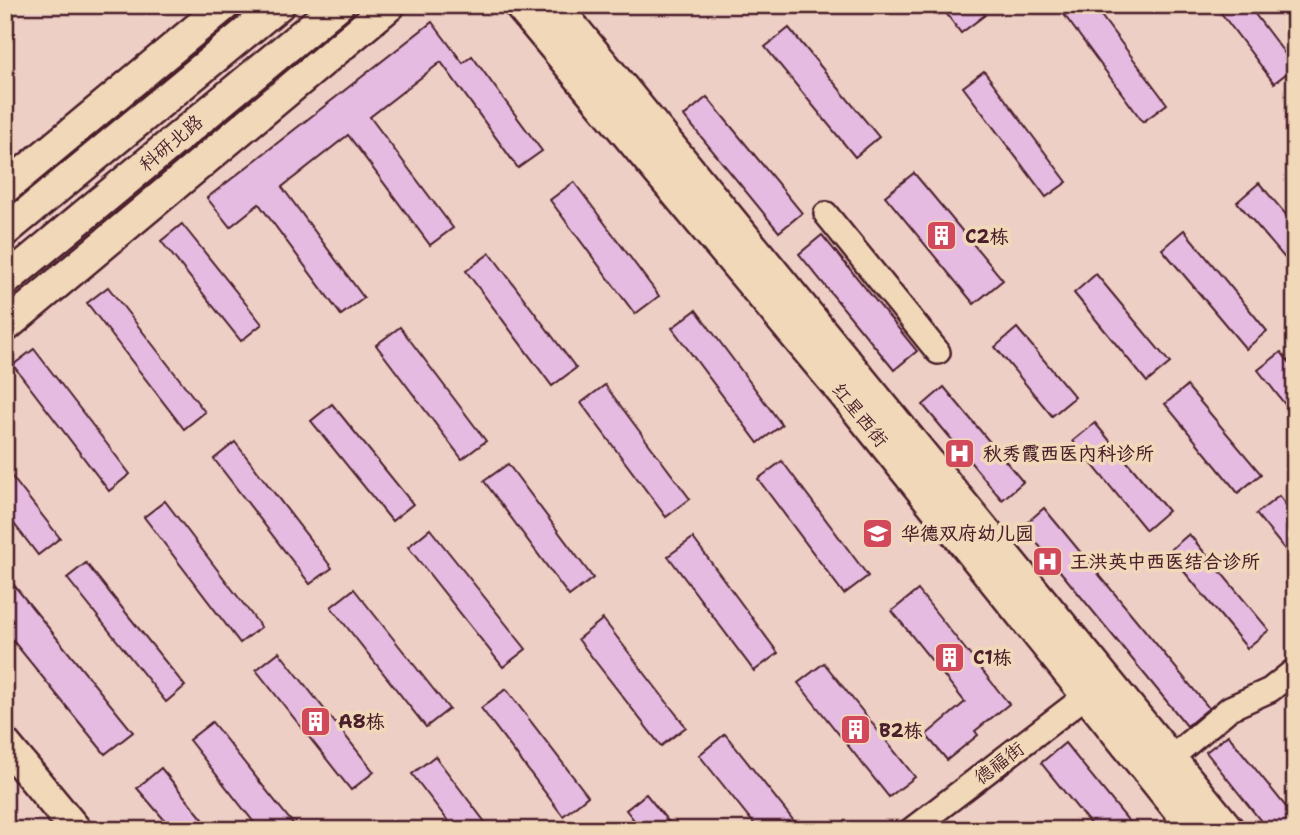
<svg xmlns="http://www.w3.org/2000/svg" width="1300" height="835" viewBox="0 0 1300 835" font-family="'Shantell Sans','LXGW WenKai TC',sans-serif">
	<rect width="100%" height="100%" fill="#eecfc5"/>
	<filter id="ink" filterUnits="userSpaceOnUse"><feTurbulence type="fractalNoise" baseFrequency=".0143" numOctaves="2"/><feDisplacementMap in="SourceGraphic" scale="14" xChannelSelector="R" yChannelSelector="G"/><feConvolveMatrix kernelMatrix="1 2 1 2 8 2 1 2 1" color-interpolation-filters="sRGB"/></filter>
	<g filter="url(#ink)">
		<g fill="#e6bbe1" stroke="#4a1f2b" stroke-width="2">
			<polygon points="940,5 978,5 985,15 961,33"/>
			<polygon points="1057,5 1093,5 1167,104 1143,122"/>
			<polygon points="1215,5 1248,5 1295,67 1274,83"/>
			<polygon points="432,22 463,63 472,56 542,151 518,168 441,62 370,117 453,228 430,245 348,135 282,187 364,298 341,315 259,204 230,227 207,198"/>
			<polygon points="789,28 879,137 855,157 765,47"/>
			<polygon points="984,71 1067,182 1046,197 963,87"/>
			<polygon points="707,97 802,213 779,232 684,116"/>
			<polygon points="914,173 1003,280 974,304 885,196"/>
			<polygon points="574,182 659,296 635,314 550,200"/>
			<polygon points="1259,183 1295,225 1295,270 1237,202"/>
			<polygon points="182,224 262,324 241,341 161,241"/>
			<polygon points="1184,230 1267,331 1246,349 1162,249"/>
			<polygon points="822,235 917,351 894,370 799,254"/>
			<polygon points="490,253 576,368 552,386 466,271"/>
			<polygon points="1096,274 1170,363 1147,382 1074,293"/>
			<polygon points="108,287 205,412 184,429 87,303"/>
			<polygon points="696,310 782,425 758,443 672,328"/>
			<polygon points="400,327 486,441 462,459 376,345"/>
			<polygon points="1017,328 1075,397 1052,416 995,347"/>
			<polygon points="34,349 130,474 109,491 13,365"/>
			<polygon points="1281,352 1295,370 1295,417 1258,370"/>
			<polygon points="605,385 690,499 666,517 581,403"/>
			<polygon points="1187,386 1261,474 1238,493 1165,404"/>
			<polygon points="944,387 1023,482 1002,500 923,405"/>
			<polygon points="332,404 413,504 392,521 311,421"/>
			<polygon points="1095,423 1168,511 1146,530 1073,441"/>
			<polygon points="235,442 332,568 310,584 214,459"/>
			<polygon points="782,461 868,576 844,594 758,479"/>
			<polygon points="508,464 593,578 569,596 484,481"/>
			<polygon points="5,468 60,538 38,555 5,512"/>
			<polygon points="1279,496 1295,516 1295,562 1256,514"/>
			<polygon points="165,501 261,627 240,643 144,517"/>
			<polygon points="1044,508 1209,708 1187,726 1023,526"/>
			<polygon points="430,529 526,649 503,667 408,547"/>
			<polygon points="1189,534 1269,630 1247,648 1168,552"/>
			<polygon points="693,538 778,653 754,671 668,556"/>
			<polygon points="86,563 185,686 166,702 67,578"/>
			<polygon points="5,574 133,732 105,754 5,631 5,627 13,621 5,612"/>
			<polygon points="354,589 449,709 426,727 331,607"/>
			<polygon points="918,590 1009,704 975,731 978,735 947,760 926,735 965,702 892,611"/>
			<polygon points="603,619 686,727 661,746 578,639"/>
			<polygon points="279,652 374,772 351,790 256,670"/>
			<polygon points="824,663 915,777 889,797 798,683"/>
			<polygon points="506,689 588,796 563,816 481,708"/>
			<polygon points="212,722 298,830 260,830 189,740"/>
			<polygon points="725,734 801,830 759,830 699,755"/>
			<polygon points="1228,735 1295,818 1295,830 1268,830 1206,752"/>
			<polygon points="1065,743 1136,830 1095,830 1041,763"/>
			<polygon points="435,756 491,830 455,830 412,774"/>
			<polygon points="161,768 212,830 173,830 137,788"/>
			<polygon points="646,794 675,830 642,830 626,810"/>
		</g>
		<g fill="none" stroke-linecap="round" stroke-linejoin="round">
			<defs>
				<g id="minor">
					<polyline points="826,214 938,352"/>
					<polyline points="1171,758 1230,708 1270,690 1295,670"/>
					<polyline points="911,830 1087,695"/>
				</g>
				<g id="major">
					<polyline points="519,5 844,394 1195,830"/>
					<polyline points="555,5 1229,830"/>
					<polyline points="5,188 225,5"/>
					<polyline points="5,231 279,5"/>
					<polyline points="5,281 338,5"/>
					<polyline points="5,327 390,5"/>
					<polyline points="5,744 76,830"/>
				</g>
			</defs>
			<use href="#minor" stroke="#4a1f2b" stroke-width="28"/>
			<use href="#major" stroke="#4a1f2b" stroke-width="35"/>
			<use href="#minor" stroke="#f1d8b9" stroke-width="23"/>
			<use href="#major" stroke="#f1d8b9" stroke-width="30"/>
		</g>
	</g>
	<defs>
		<symbol id="building-square" viewBox="-11 -11 22 22"><rect x="-9" y="-9" width="18" height="18" rx="4" fill="#d1495b" stroke="#f1d8b9"/><path d="M-4-6H4V6H1V3H-1V6H-4ZM-2.5-4.3h1.7v1.8h-1.7ZM.8-4.3h1.7v1.8H.8ZM-2.5-1h1.7V.8h-1.7ZM.8-1h1.7V.8H.8Z" fill="#fff"/></symbol>
		<symbol id="hospital-square" viewBox="-11 -11 22 22"><rect x="-9" y="-9" width="18" height="18" rx="4" fill="#d1495b" stroke="#f1d8b9"/><path d="M-5-5h3v3.5h4V-5h3V5h-3V1.5h-4V5h-3Z" fill="#fff"/></symbol>
		<symbol id="school-square" viewBox="-11 -11 22 22"><rect x="-9" y="-9" width="18" height="18" rx="4" fill="#d1495b" stroke="#f1d8b9"/><path d="M0-5L7-2L0 1L-7-2ZM-4 1L0 2.5L4 1V4Q0 6-4 4Z" fill="#fff"/></symbol>
	</defs>
	<g fill-rule="evenodd">
		<use href="#building-square" x="924" y="218" width="35" height="35"/>
		<use href="#hospital-square" x="942" y="436" width="35" height="35"/>
		<use href="#school-square" x="860" y="516" width="35" height="35"/>
		<use href="#hospital-square" x="1030" y="544" width="35" height="35"/>
		<use href="#building-square" x="932" y="640" width="35" height="35"/>
		<use href="#building-square" x="298" y="704" width="35" height="35"/>
		<use href="#building-square" x="838" y="712" width="35" height="35"/>
	</g>
	<g text-anchor="middle" dominant-baseline="central" stroke-width="7" stroke-linejoin="round" paint-order="stroke">
		<g font-size="19" fill="#4a1f2b" stroke="#f1d8b9">
			<text transform="translate(171 143) rotate(-40)">科研北路</text>
			<text transform="translate(860 415) rotate(51)">红星西街</text>
			<text transform="translate(999 763) rotate(-37)">德福街</text>
		</g>
		<g font-size="19" font-weight="bold" fill="#4a1f2b" stroke="#f1d8b9" text-anchor="start">
			<text x="965" y="236">C2栋</text>
			<text x="983" y="453">秋秀霞西医内科诊所</text>
			<text x="901" y="533">华德双府幼儿园</text>
			<text x="1070" y="561">王洪英中西医结合诊所</text>
			<text x="973" y="657">C1栋</text>
			<text x="338" y="721">A8栋</text>
			<text x="879" y="730">B2栋</text>
		</g>
	</g>
	<rect width="1300" height="835" fill="none" stroke="#f1d8b9" stroke-width="28"/>
	<rect x="14" y="14" width="1272" height="807" fill="none" stroke="#4a1f2b" stroke-width="2.5" filter="url(#ink)"/>
</svg>
